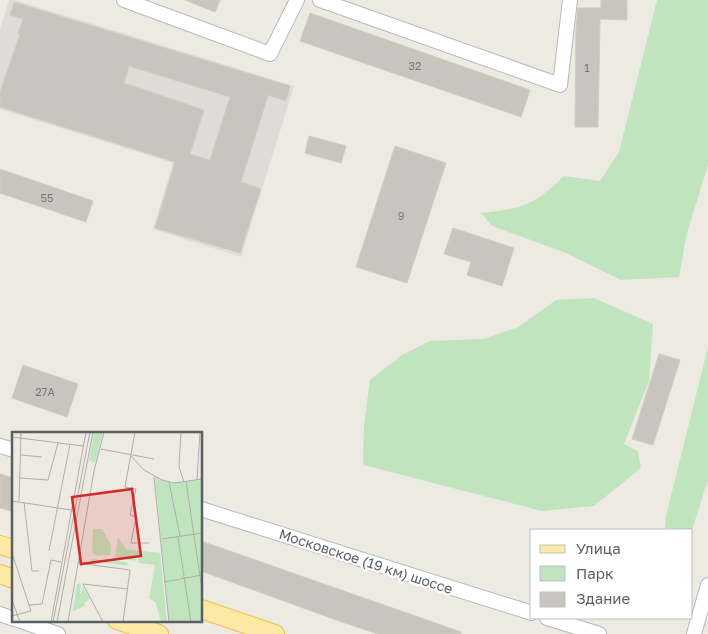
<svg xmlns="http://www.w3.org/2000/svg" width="708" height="634" viewBox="0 0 708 634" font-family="'Golos Text',sans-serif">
	<rect width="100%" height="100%" fill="#edeae2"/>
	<polygon fill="#dedcd6" points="9,0 15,0 294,86 241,257 153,229 173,163 0,109 0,30"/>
	<g fill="#c0e5be">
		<path d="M 657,0 L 708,0 L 708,165 L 687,233 L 679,277 L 621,280 L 566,253 L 492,226 L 481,213 C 522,209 534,205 564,176 L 600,181 L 619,152 Z"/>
		<polygon points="594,298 653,324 649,381 624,444 638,451 641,468 594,506 542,511 363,465 364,424 370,380 402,355 430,341 484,339 518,327 556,300"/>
		<polygon points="708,347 708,480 692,530 665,528 666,516"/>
	</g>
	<g fill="#c8c5bf" stroke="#d2cbc0" fill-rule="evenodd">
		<polygon points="185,0 220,0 215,12"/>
		<polygon points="601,0 627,0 627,20 600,19 598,127 575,127 576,28 578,8 601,8"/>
		<path d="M 14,2 L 290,86 L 286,101 L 268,95 L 241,182 L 261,189 L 240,253 L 155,228 L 175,162 L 0,107 L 0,92 L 20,34 L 18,33 L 23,19 L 10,15 ZM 129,66 L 230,97 L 210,160 L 190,154 L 204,110 L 124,83 Z"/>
		<polygon points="310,13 530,90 521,117 300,41"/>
		<polygon points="309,136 346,146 341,163 305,153"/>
		<polygon points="395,146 446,163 407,283 356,267"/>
		<polygon points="0,169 93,201 86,222 0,193"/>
		<polygon points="453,228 514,248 502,286 467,275 471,262 444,254"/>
		<polygon points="659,354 680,360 653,445 632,439"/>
		<polygon points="23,365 78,384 67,417 12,398"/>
		<polygon points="0,474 14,478 14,512 0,508"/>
		<polygon points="201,541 461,632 461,634 378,634 342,622 201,571"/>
	</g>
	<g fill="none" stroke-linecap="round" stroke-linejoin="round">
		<defs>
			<g id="minor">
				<polyline points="124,0 270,54 297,0"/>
				<polyline points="320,0 560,85 570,0"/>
				<polyline points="0,446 14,450"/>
				<polyline points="201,509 532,613"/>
				<polyline points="0,614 14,619"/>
				<polyline points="547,618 599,634"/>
				<polyline points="18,620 58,634"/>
				<polyline points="694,634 708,585"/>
			</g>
			<g id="major">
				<polyline points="0,545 14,549"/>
				<polyline points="0,574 14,579"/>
				<polyline points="201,609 275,634"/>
				<polyline points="117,620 159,634"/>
			</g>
		</defs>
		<use href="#minor" stroke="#b5b8bd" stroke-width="16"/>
		<use href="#major" stroke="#f2bb56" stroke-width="20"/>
		<use href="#minor" stroke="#fff" stroke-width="14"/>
		<use href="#major" stroke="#ffeaa5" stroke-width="18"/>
	</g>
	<g text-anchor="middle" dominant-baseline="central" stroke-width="4.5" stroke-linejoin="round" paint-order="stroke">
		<g font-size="11" fill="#76787a">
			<text x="415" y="65">32</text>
			<text x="587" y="67">1</text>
			<text x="47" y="197">55</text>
			<text x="401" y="215">9</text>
			<text x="45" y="391">27А</text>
		</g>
		<g font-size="14" fill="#5a5f63" stroke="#fff">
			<text transform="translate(366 561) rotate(18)">Московское (19 км) шоссе</text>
		</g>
	</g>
	<g transform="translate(12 432)">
		<rect width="190" height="190" fill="#edeae2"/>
		<path d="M 82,0 L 91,0 L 83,31 L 77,28 ZM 143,45 L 157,51 L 190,48 L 190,190 L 157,190 ZM 81,97 L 89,97 L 93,102 L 99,113 L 98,123 L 84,124 L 80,120 ZM 106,105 L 114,117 L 148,121 L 155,190 L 149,190 L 144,171 L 137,166 L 143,133 L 127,131 L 126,125 L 123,129 L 103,125 ZM 79,127 L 114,130 L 118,134 L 79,129 ZM 69,151 L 68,163 L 71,155 L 78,167 L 72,171 L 73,174 L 61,179 L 65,152 Z" fill="#c0e5be"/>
		<path fill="none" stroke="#aeaeab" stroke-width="1" d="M 123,0 L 113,55 L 124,57 L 118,83 L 124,85 L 119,111 L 137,111M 169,0 L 167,35 L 172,50M 0,5 L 71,14M 89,17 L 142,27M 9,23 L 30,25M 119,24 L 132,38 L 150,48 L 162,51 L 190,47M 142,45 L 157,190M 8,46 L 36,48 L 46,11M 185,48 L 188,0M 174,49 L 190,158M 157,50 L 168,104M 0,69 L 59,78M 7,69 L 9,0M 12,70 L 20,139 L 27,139M 166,105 L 179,190M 150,107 L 190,101M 37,119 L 58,12M 0,121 L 19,179 L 0,184M 66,131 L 118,138 L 111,190M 152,150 L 190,143M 71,152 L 116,157M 71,152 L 91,190M 0,168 L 8,190M 17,173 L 30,172 L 39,128 L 49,130M 39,190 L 74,0M 41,190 L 78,0M 45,190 L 81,0M 56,190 L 82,39 L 92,0"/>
		<path fill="#d62828" fill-opacity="0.15" stroke="#d62828" stroke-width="2.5" d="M 120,57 L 129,124 L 69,132 L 60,65 Z"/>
		<rect width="190" height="190" fill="none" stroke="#5a5f63" stroke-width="2.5"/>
	</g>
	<rect x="530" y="529" width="162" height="90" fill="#ffffff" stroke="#bdbfc1"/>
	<rect x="540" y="545" width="25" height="8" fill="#ffeaa5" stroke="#bdbfc1"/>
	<text x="576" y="554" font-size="15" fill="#5a5f63">Улица</text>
	<rect x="540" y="566" width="25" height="15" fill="#c0e5be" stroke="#bdbfc1"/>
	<text x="576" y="579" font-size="15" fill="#5a5f63">Парк</text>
	<rect x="540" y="592" width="25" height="15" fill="#c8c5bf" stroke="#bdbfc1"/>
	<text x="576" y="604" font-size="15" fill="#5a5f63">Здание</text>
</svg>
